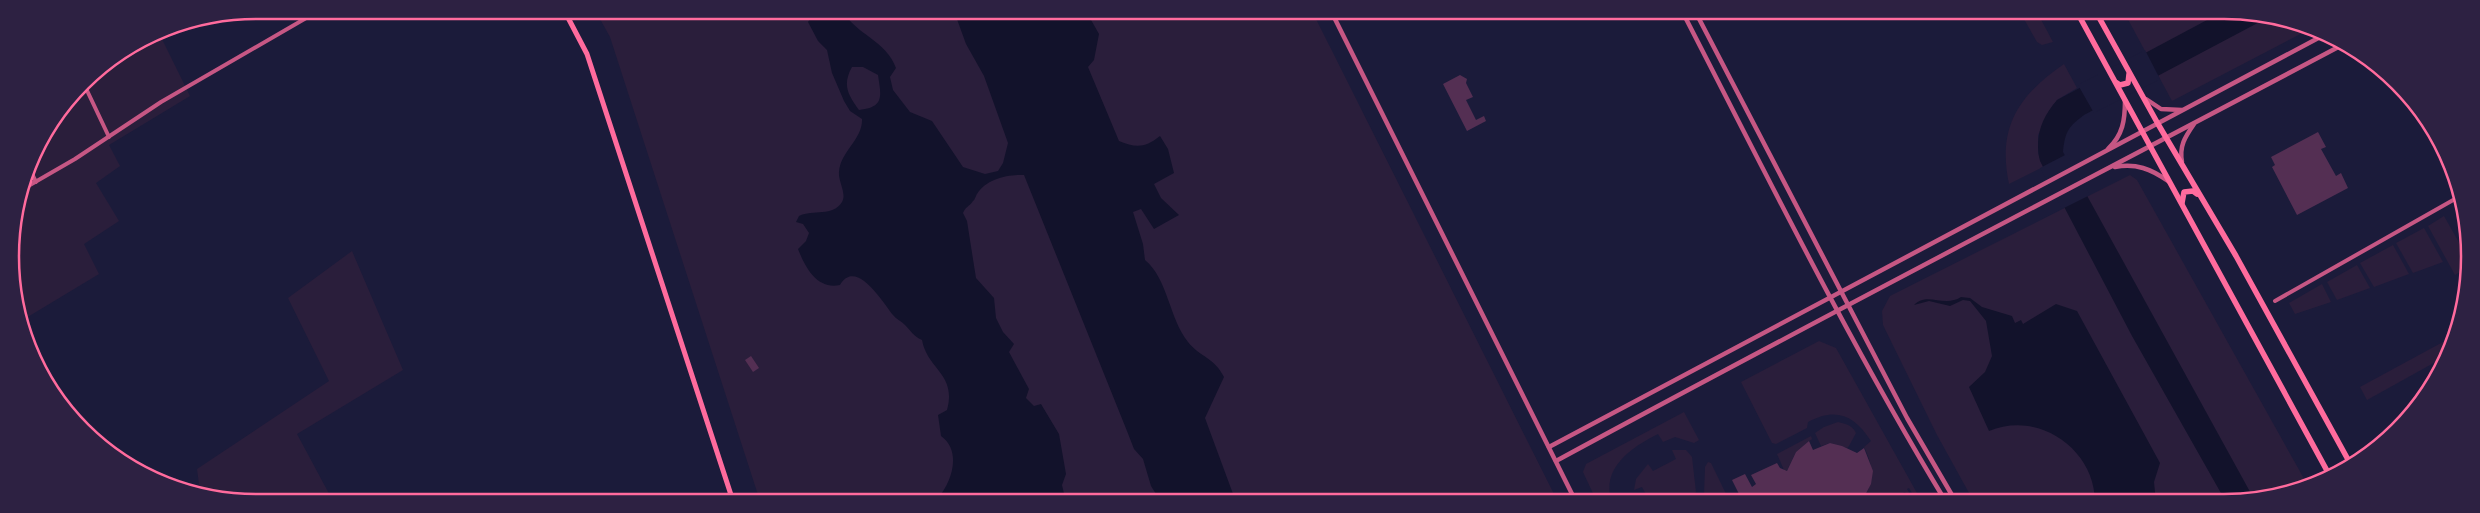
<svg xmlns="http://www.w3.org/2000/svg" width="2480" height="513" viewBox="0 0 2480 513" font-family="Overpass,sans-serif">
	<rect width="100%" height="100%" fill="#1b1b3a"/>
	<g fill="#2a1e3b">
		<polygon points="595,10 1312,11 1558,502 760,501 610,37"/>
		<polygon points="2020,12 2037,12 2053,42 2042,45 2037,42"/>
		<polygon points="2124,12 2255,12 2308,30 2172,101"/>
		<polygon points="158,31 190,96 109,145 120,166 96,183 119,221 84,244 99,274 21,321 11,241 29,162 82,82"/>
		<path d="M 2064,64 L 2077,88 L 2057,100 L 2038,135 L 2038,153 L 2043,167 L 2009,184 C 1997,127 2019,95 2064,64 Z"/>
		<polygon points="2130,175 2137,180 2307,484 2240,502 1974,502 1937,435 1883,325 1882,311 1890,296"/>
		<polygon points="2444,216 2461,246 2465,244 2467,268 2455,275 2428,226"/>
		<polygon points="2424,228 2443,262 2413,273 2396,243"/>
		<polygon points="2393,245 2409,274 2374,287 2360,263"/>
		<polygon points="352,251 403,370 297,434 333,501 225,501 200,492 197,469 329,381 288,298"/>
		<polygon points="2357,265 2370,288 2337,300 2327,282"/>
		<polygon points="2322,284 2331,302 2295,314 2289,303"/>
		<polygon points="2454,336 2448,355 2367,400 2360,387"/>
		<path d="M 1819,341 L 1836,348 L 1922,502 L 1917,502 L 1909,488 L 1907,489 L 1910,494 L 1907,495 L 1905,492 L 1901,494 L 1901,499 L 1896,502 L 1893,497 L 1890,498 L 1892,502 L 1858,502 C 1876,486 1874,467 1864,447 L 1871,441 C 1854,415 1836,407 1808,422 L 1807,428 L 1776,444 L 1772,443 L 1741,382 Z"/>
		<path d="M 1684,412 L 1699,440 L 1694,443 L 1675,437 L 1663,442 L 1658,434 C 1632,447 1600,468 1612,502 L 1597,502 L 1583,472 L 1586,464 Z"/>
		<path d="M 1838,422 C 1846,424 1852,425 1856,433 L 1849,446 L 1847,448 L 1830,443 L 1821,446 L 1815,433 L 1824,427 Z"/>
		<polygon points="1811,436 1812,439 1796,452 1787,471 1784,470 1777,454"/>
		<polygon points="1672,450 1686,450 1692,457 1696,492 1683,502 1650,502 1642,487 1634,490 1636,479 1648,464 1653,471 1676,459"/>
		<polygon points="1708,462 1711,463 1730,502 1698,502 1704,495 1705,467"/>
	</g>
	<g fill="#12122b" fill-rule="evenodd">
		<path d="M 815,11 L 843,11 C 856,35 886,40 896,68 L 890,77 L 893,90 L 910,112 L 932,121 L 963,167 L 985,174 L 998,171 L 1003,163 L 1008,143 L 984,76 L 966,44 L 954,11 L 1086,11 L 1099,34 L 1094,60 L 1088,67 L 1119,141 C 1136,148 1145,148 1160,136 L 1168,149 L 1174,173 L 1154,184 L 1161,198 L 1179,215 L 1154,229 L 1141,209 L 1133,212 L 1143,244 L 1145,260 C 1168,279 1169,318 1188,342 C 1200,357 1215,358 1224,377 L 1205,418 L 1236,502 L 1161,502 L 1151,486 L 1143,459 L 1134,449 L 1127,431 L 1024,175 C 1008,174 986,179 977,194 C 976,195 975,200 973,201 C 969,207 966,206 963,213 L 967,221 L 976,278 L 994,298 L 996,318 L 1003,332 L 1014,344 L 1009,352 L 1029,389 L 1026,398 L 1034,406 L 1041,404 L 1059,434 L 1066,474 L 1062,485 L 1066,502 L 925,501 L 938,498 C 952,482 962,451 941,436 L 938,415 L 947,410 C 957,374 927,369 922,340 C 913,336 911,331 905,325 C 901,321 896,319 893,315 C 884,304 856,257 840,285 C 817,290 805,267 798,249 L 806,241 L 809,233 L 803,224 L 796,222 L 799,216 C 813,209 833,217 842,202 C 847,194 838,181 839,172 C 840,152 863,139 862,119 L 850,111 L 844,101 L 832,73 L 827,50 L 818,41 L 808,22 ZM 852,67 L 863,67 L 878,75 C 881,96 885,107 859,110 C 848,95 842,85 852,67 Z"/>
		<path d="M 2222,12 L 2255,12 L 2269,17 L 2084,115 C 2068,127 2065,132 2063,152 L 2254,499 L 2240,502 L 2226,502 L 2132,336 L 2040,161 C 2034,137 2042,117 2057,100 Z"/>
		<path d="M 1961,297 L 1970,298 L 1982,307 L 2012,316 L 2015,323 L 2021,320 L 2023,324 L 2056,304 L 2077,311 L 2160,463 L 2154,482 L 2156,502 L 2095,502 C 2095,449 2038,410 1989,431 L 1969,387 L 1985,372 L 1992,356 L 1986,321 L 1970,301 L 1963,300 L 1950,306 L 1929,301 L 1914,305 C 1927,291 1944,308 1961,297 Z"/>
	</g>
	<g fill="#1b1b3a">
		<polygon points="2145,50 2160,79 2094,113 2078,85"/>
		<polygon points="2067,154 2090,195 2062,209 2040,168"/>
	</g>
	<g fill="#542f53">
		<polygon points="1460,75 1467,79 1466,83 1473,97 1466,100 1476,120 1484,116 1486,121 1467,131 1443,84"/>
		<polygon points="2318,132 2326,147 2321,149 2336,176 2341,173 2348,188 2297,215 2272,167 2275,165 2271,157"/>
		<polygon points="751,356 759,368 753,372 745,360"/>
		<polygon points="1809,441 1813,450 1830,443 1842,446 1857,453 1864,448 1873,471 1871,484 1864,497 1858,502 1808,502 1803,497 1796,501 1793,494 1779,502 1743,502 1732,480 1745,474 1752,487 1756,484 1751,475 1777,463 1780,468 1787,471 1796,452"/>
	</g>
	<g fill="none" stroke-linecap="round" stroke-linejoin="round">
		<g stroke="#c65784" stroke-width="4">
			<polyline points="83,82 109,137"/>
			<polyline points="28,166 36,182"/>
			<polyline points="23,189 75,159 161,102 320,10"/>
			<polyline points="2275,301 2462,195"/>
		</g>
		<g stroke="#c65784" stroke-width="4.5">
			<polyline points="1331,11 1576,502"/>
			<path d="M 1682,11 C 1767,176 1850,344 1946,502"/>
			<polyline points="1695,11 1907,418 1956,502"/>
			<polyline points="2146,99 2161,109 2182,110"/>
			<path d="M 2108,149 C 2123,135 2125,120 2125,100"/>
			<path d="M 2182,162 C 2179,146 2185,137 2194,124"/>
			<path d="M 2115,167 C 2136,163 2151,169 2168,181"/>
			<polyline points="1549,447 2324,35"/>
			<path d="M 1556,461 C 1818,319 2083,182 2346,43"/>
		</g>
		<polyline stroke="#ff6b9d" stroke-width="5" points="564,10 587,54 733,501"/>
		<g stroke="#ff6b9d" stroke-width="5.5">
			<polyline points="2077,12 2331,478"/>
			<polyline points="2096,12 2158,124 2236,256 2351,465"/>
			<polyline points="2117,83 2120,85 2128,83 2129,74"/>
			<polyline points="2182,203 2184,192 2193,191 2197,194"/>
		</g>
	</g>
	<path d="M0 0H2480V513H0ZM256 19H2224A237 237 0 0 1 2461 256V257A237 237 0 0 1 2224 494H256A237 237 0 0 1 19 257V256A237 237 0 0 1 256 19Z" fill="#2d2142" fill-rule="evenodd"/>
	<path fill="none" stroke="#ff6b9d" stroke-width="2.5" d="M256 19H2224A237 237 0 0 1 2461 256V257A237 237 0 0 1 2224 494H256A237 237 0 0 1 19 257V256A237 237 0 0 1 256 19Z"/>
</svg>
